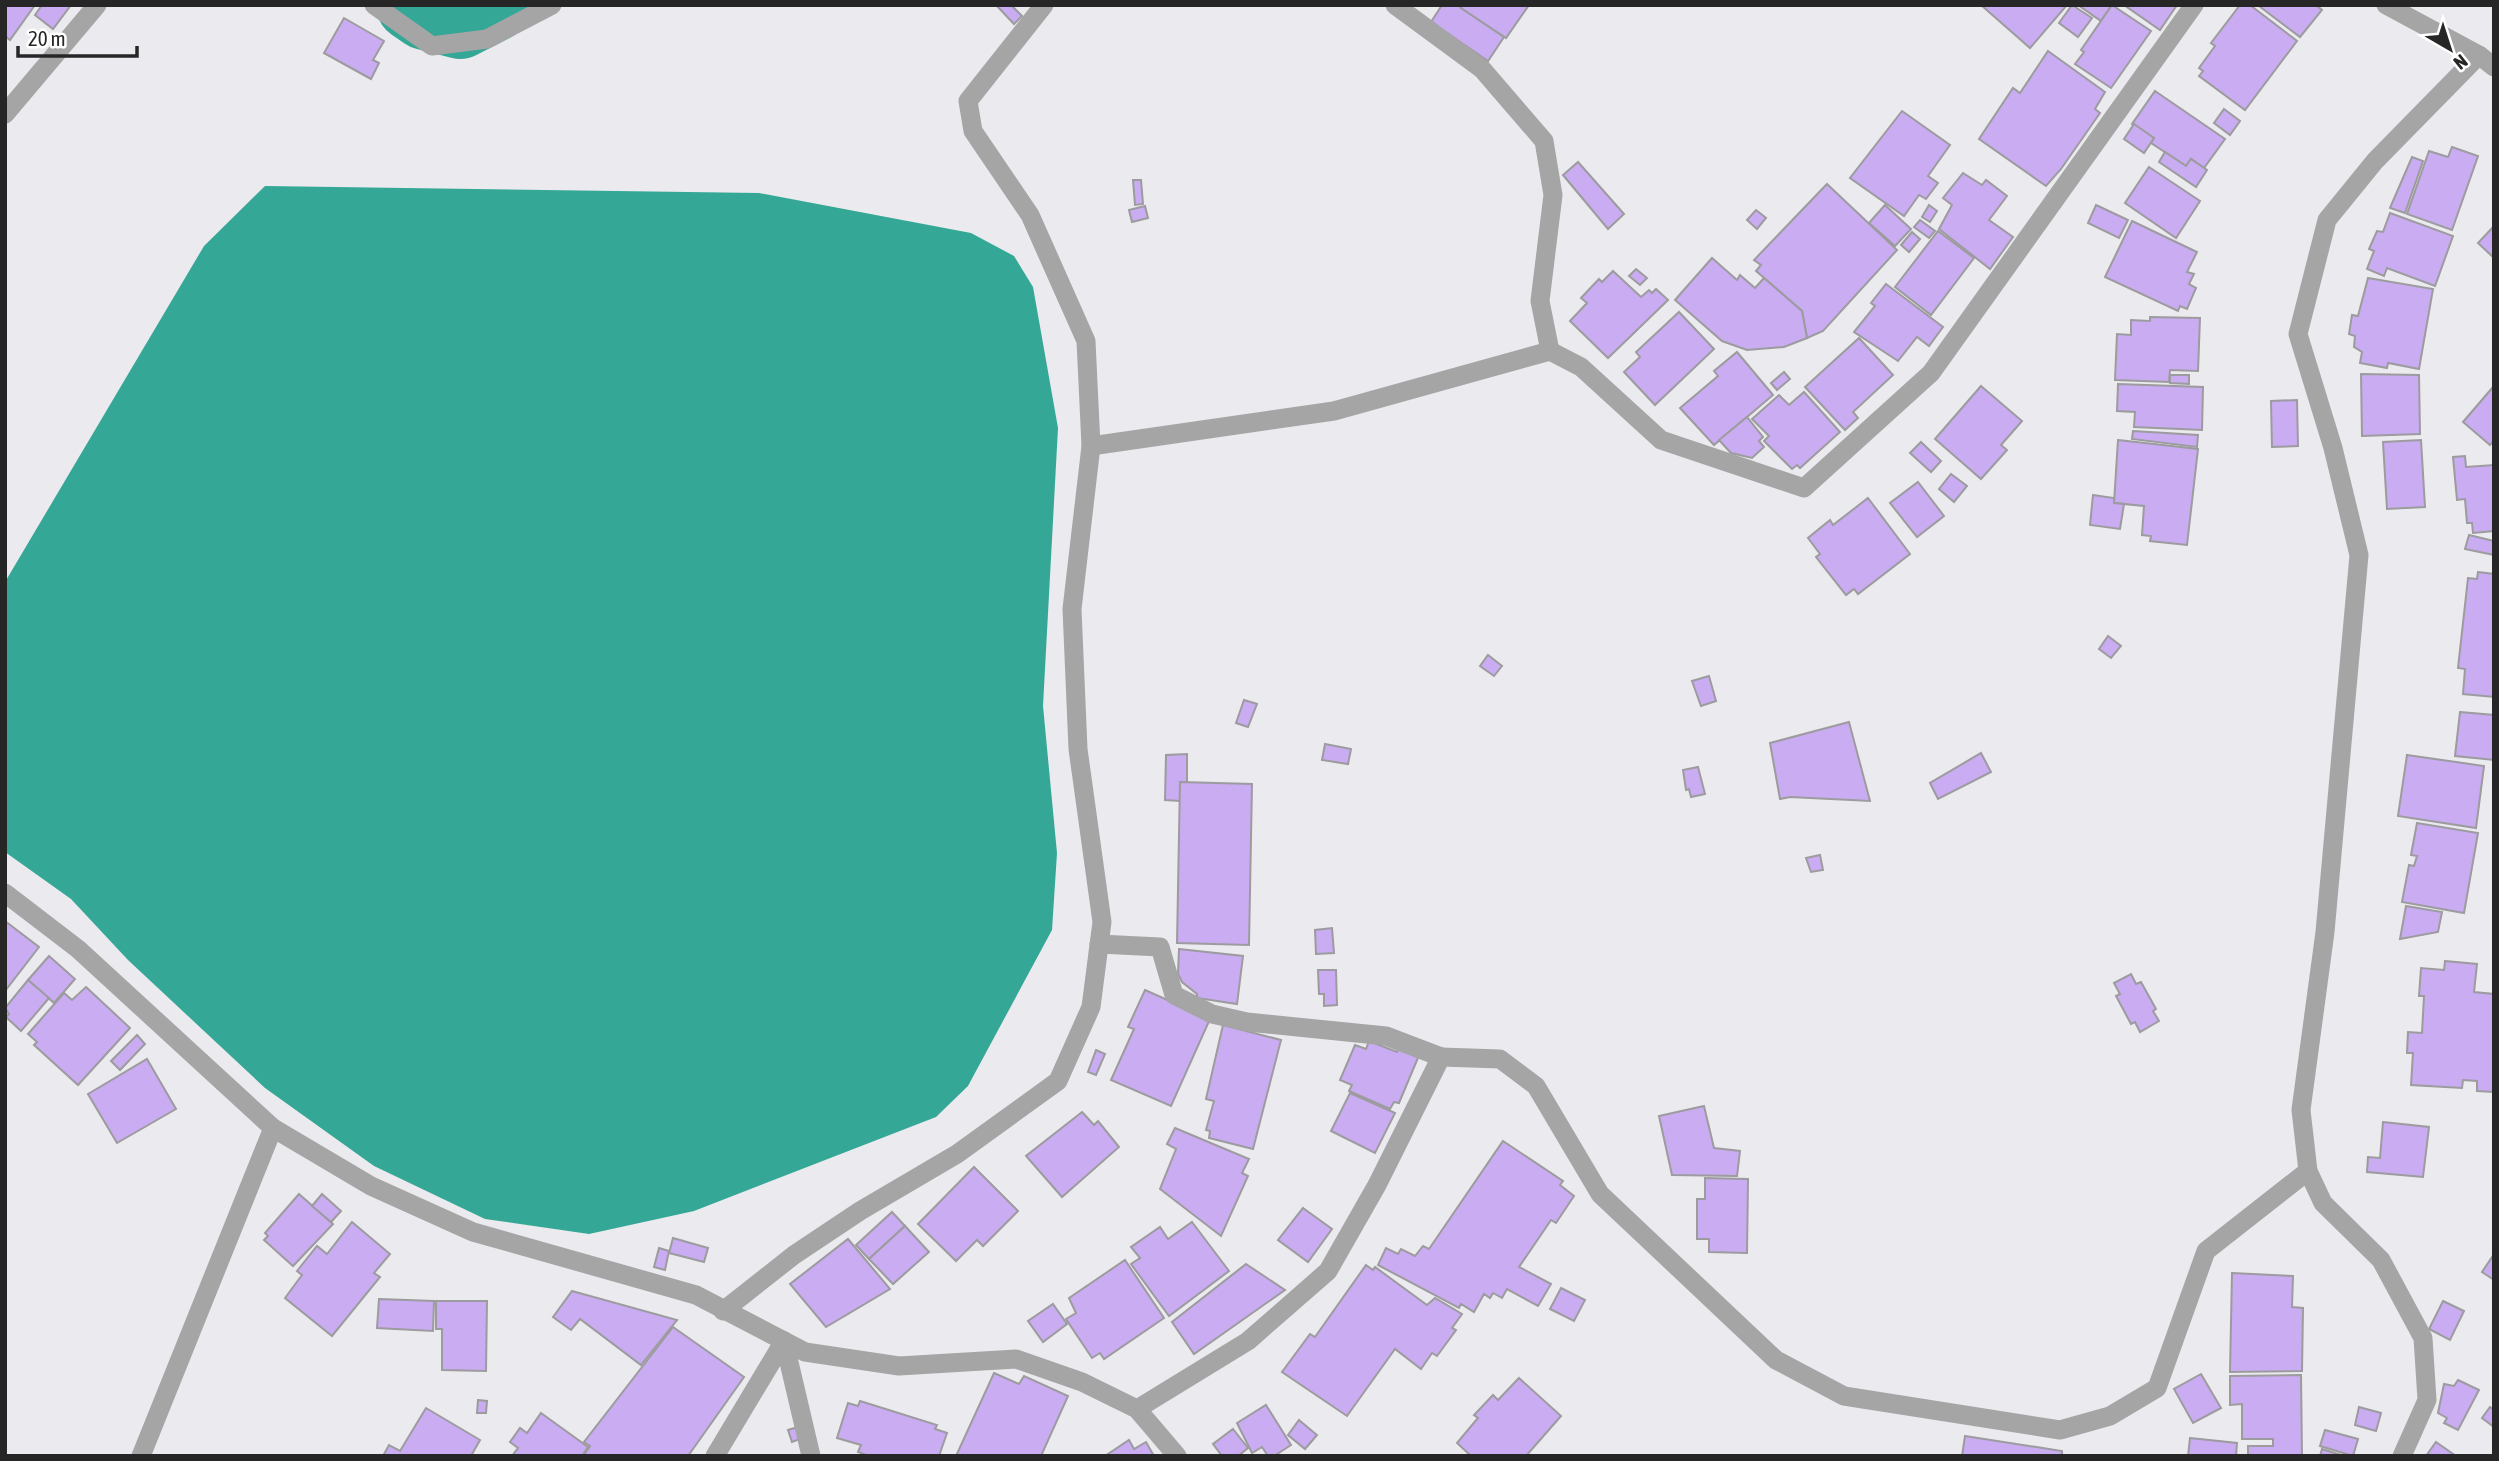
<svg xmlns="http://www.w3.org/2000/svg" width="2499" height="1461" viewBox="0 0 2499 1461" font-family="'Asap Condensed',sans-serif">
	<rect width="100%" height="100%" fill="#ebeaee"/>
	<polygon fill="#35a796" points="265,186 759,193 971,233 1014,256 1033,287 1058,428 1043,706 1057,853 1052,930 968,1086 936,1117 694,1211 589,1234 485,1219 374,1166 265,1088 128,960 71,899 5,852 5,582 204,246"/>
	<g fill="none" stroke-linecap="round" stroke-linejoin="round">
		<polyline stroke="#35a796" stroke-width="72" points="412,5 425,14 460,23 495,5"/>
	</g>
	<g fill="#caacf3" stroke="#9c9b9e" stroke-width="2">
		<polygon points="5,5 35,5 10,40 5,36"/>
		<polygon points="42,5 71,5 53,29 35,15"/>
		<polygon points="996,5 1011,5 1022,16 1014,24"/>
		<polygon points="1442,5 1457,5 1504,37 1488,61 1431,22"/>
		<polygon points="1463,5 1529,5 1506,38 1461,8"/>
		<polygon points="1981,5 2067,5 2030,48"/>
		<polygon points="2072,5 2092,18 2078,37 2059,23"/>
		<polygon points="2078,5 2112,5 2101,21"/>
		<polygon points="2112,5 2151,31 2111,88 2075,64 2084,52 2081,50"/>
		<polygon points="2124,5 2177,5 2160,30"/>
		<polygon points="2240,5 2250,5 2297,41 2245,110 2199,76 2203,71 2199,68 2215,46 2211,43"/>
		<polygon points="2316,5 2322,10 2300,37 2259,6"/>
		<polygon points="344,18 384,41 373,60 379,63 371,79 324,53"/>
		<polygon points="2048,51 2105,92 2095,109 2100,113 2061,169 2046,186 1979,139 2013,88 2020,93"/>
		<polygon points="2155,91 2225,139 2204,168 2191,159 2186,166 2151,143 2154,138 2132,124"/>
		<polygon points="2224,109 2240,121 2230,135 2214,123"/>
		<polygon points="1902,111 1950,145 1928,176 1938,183 1926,199 1919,195 1904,216 1850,178"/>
		<polygon points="2134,124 2154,138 2144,153 2124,139"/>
		<polygon points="2452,147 2478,156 2452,230 2407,214 2429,151 2448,157"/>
		<polygon points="2165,152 2186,166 2191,159 2207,170 2196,187 2159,162"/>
		<polygon points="2412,157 2423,161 2405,213 2390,208"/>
		<polygon points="1578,162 1624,214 1608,229 1563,175"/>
		<polygon points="2149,167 2200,201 2176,238 2125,203"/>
		<polygon points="1963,173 1982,185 1986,180 2007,196 1989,220 2013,237 1990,269 1939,229 1952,205 1943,198"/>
		<polygon points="1133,180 1141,180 1143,204 1135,205"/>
		<polygon points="1827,184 1897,250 1823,331 1807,338 1802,311 1756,271 1761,265 1754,260"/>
		<polygon points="1885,205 1911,229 1895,246 1869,223"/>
		<polygon points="1929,205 1937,211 1930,222 1922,217"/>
		<polygon points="2096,205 2128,220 2119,238 2088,223"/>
		<polygon points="1145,206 1148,218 1132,222 1129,210"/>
		<polygon points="1756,210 1766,218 1757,229 1747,220"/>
		<polygon points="2390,213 2453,236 2435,286 2387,268 2384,276 2367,269 2374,251 2369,249 2377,231 2383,232"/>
		<polygon points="1920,220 1935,231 1929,238 1914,227"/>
		<polygon points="2132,221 2197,252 2187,272 2194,274 2189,284 2196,288 2187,309 2180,306 2178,311 2105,277"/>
		<polygon points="2494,226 2494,258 2478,243"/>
		<polygon points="1938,231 1974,258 1931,315 1895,287"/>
		<polygon points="1912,232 1920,239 1909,252 1901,245"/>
		<polygon points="1712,258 1737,280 1740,275 1755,288 1764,278 1802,311 1807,338 1784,347 1747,350 1722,341 1675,300"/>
		<polygon points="1636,269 1647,278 1640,285 1629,276"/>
		<polygon points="1613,271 1641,297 1649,290 1652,293 1656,289 1668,300 1608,358 1570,321 1587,303 1581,298 1599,279 1602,282"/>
		<polygon points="2368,278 2433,289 2419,369 2388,363 2387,368 2360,363 2362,352 2354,347 2355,336 2349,334 2352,315 2358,316"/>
		<polygon points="1886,284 1943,327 1929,346 1917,337 1898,361 1854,332 1875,306 1871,303"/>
		<polygon points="1679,312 1714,349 1655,405 1624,372 1640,357 1636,352"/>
		<polygon points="2150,317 2200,318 2198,371 2170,370 2169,382 2115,380 2117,334 2131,335 2131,320 2150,321"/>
		<polygon points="1859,338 1893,375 1853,412 1858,418 1845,430 1805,387"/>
		<polygon points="1737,352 1773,395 1714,445 1680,408 1718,376 1714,371"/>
		<polygon points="1784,372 1790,379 1777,390 1771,383"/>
		<polygon points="2361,374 2419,375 2420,434 2362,436"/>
		<polygon points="2170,375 2189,375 2189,384 2170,383"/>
		<polygon points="2118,384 2203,387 2202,430 2134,427 2135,412 2117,411"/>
		<polygon points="1981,386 2022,421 2001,445 2007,450 1981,479 1935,439"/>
		<polygon points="2493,387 2494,440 2490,445 2463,422"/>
		<polygon points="1804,392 1840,432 1800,468 1797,465 1792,469 1764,441 1769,436 1752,419 1779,395 1789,405"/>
		<polygon points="2297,400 2298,446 2272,447 2271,401"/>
		<polygon points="1747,417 1763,437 1759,441 1764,447 1752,458 1731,453 1719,440"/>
		<polygon points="2133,431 2198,435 2197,447 2132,439"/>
		<polygon points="2118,440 2198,449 2187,545 2150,541 2151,536 2142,535 2144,506 2114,503"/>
		<polygon points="2421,440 2425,507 2387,509 2383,442"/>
		<polygon points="1921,442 1941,461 1931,472 1910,453"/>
		<polygon points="2465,456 2466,467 2494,465 2494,531 2473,533 2472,523 2467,523 2465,499 2457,500 2453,457"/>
		<polygon points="1951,474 1967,486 1954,502 1939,489"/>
		<polygon points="1918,482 1944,516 1917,537 1890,503"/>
		<polygon points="2093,495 2114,498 2114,503 2124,504 2120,529 2090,525"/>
		<polygon points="1868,498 1910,554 1858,594 1854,589 1846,595 1816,557 1820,554 1808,538 1830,520 1833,525"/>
		<polygon points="2469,535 2494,541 2494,555 2465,549"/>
		<polygon points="2478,572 2494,574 2494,697 2463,694 2465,669 2458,668 2468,578 2477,579"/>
		<polygon points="2108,636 2121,646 2111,658 2099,649"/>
		<polygon points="1488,655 1502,666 1494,676 1480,666"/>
		<polygon points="1709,676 1716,701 1701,706 1692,681"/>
		<polygon points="1244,700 1257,704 1248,727 1236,723"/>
		<polygon points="2460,712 2494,715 2494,760 2455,756"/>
		<polygon points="1849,722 1870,801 1790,797 1780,799 1770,743"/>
		<polygon points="1325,744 1351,749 1348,764 1322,760"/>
		<polygon points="1981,753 1991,772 1938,799 1930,783"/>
		<polygon points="1187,754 1187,782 1180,782 1180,801 1165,800 1166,755"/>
		<polygon points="2407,755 2484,766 2476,828 2398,816"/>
		<polygon points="1698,767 1705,794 1691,797 1689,789 1686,790 1683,770"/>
		<polygon points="1180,782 1252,784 1249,945 1177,943"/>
		<polygon points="2417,823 2478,833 2464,913 2402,902 2409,865 2414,866 2417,856 2411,855"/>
		<polygon points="1820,855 1823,870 1811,872 1806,858"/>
		<polygon points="2406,906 2442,912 2438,932 2400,939"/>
		<polygon points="5,921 39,947 5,991"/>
		<polygon points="1332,928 1334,953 1316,954 1315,930"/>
		<polygon points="1179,949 1243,956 1237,1004 1197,998 1197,994 1182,982 1178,974"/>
		<polygon points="49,956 75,979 54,1003 28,980"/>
		<polygon points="2445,961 2477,964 2474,992 2494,994 2494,1092 2477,1091 2477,1081 2463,1080 2462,1088 2411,1085 2413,1053 2407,1053 2408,1032 2422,1033 2424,996 2419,996 2421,968 2444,970"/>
		<polygon points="1318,970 1336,970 1337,1005 1324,1006 1324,994 1319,994"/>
		<polygon points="2131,974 2136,984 2141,982 2156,1009 2153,1011 2159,1021 2140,1032 2135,1022 2131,1024 2116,996 2120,994 2114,983"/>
		<polygon points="28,980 49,998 21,1031 6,1017 9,1014 5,1008"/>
		<polygon points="86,987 130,1028 78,1085 34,1045 37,1042 28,1034 64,993 72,1000"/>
		<polygon points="1145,990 1210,1019 1171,1106 1111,1080 1134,1029 1128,1027"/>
		<polygon points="1223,1025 1281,1040 1253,1149 1209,1138 1210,1131 1206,1130 1214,1101 1206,1099"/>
		<polygon points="137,1035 145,1044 120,1070 111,1061"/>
		<polygon points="1369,1041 1397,1052 1400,1045 1420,1053 1399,1103 1394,1102 1390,1109 1349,1091 1352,1085 1340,1080 1355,1045 1366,1049"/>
		<polygon points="1096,1050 1105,1054 1096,1075 1088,1072"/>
		<polygon points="147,1059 176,1109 117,1143 88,1094"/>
		<polygon points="1350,1093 1395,1113 1375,1153 1331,1131"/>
		<polygon points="1704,1106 1714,1148 1740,1151 1737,1176 1672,1175 1659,1116"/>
		<polygon points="1082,1112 1094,1125 1098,1121 1119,1147 1062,1197 1026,1156"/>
		<polygon points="2383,1122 2429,1127 2423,1177 2367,1172 2368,1157 2380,1158"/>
		<polygon points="1175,1128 1249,1159 1242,1173 1248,1176 1221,1236 1160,1189 1176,1149 1167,1144"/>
		<polygon points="1503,1141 1563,1181 1560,1185 1574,1196 1556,1223 1551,1220 1519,1267 1551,1284 1538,1306 1507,1289 1502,1298 1493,1293 1490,1298 1484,1294 1474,1312 1461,1304 1459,1308 1378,1265 1386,1248 1398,1254 1401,1249 1415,1256 1423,1246 1429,1249"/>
		<polygon points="974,1167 1018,1211 983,1246 977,1240 956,1261 918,1224"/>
		<polygon points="1705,1178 1748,1179 1747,1253 1709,1252 1709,1239 1697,1239 1697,1199 1705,1199"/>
		<polygon points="299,1194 333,1224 293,1266 264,1240 268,1236 265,1233"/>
		<polygon points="322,1194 341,1211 331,1222 312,1206"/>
		<polygon points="1303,1208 1332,1229 1308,1262 1278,1240"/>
		<polygon points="892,1212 905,1226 869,1259 856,1245"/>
		<polygon points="352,1222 390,1254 374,1273 380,1277 332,1336 285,1298 302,1275 297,1271 317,1246 327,1254"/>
		<polygon points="1192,1222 1229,1271 1169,1316 1131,1264 1140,1258 1131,1247 1160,1227 1168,1239"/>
		<polygon points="905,1226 929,1252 893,1284 869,1259"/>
		<polygon points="673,1238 708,1248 704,1262 669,1253"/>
		<polygon points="848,1239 890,1289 826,1327 790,1284"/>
		<polygon points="659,1248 669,1251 665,1270 654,1267"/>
		<polygon points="2494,1254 2494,1280 2482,1272"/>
		<polygon points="1125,1260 1164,1318 1104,1359 1100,1353 1092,1358 1066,1319 1076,1313 1069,1298"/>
		<polygon points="1246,1264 1285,1290 1194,1354 1172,1322"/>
		<polygon points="1366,1265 1373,1270 1375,1267 1427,1305 1435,1298 1462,1314 1452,1328 1456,1330 1437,1356 1432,1353 1421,1369 1395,1349 1347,1416 1282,1372 1310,1334 1315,1337"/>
		<polygon points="2232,1273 2293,1276 2292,1307 2303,1308 2302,1371 2230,1372"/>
		<polygon points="1561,1288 1585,1300 1574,1321 1550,1309"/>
		<polygon points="572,1291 677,1320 641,1365 580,1319 571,1330 553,1317"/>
		<polygon points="379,1299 434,1301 433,1331 377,1328"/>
		<polygon points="436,1301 487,1301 486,1371 442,1370 442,1329 436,1329"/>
		<polygon points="2443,1301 2464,1311 2450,1340 2429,1329"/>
		<polygon points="1053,1304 1067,1324 1043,1342 1028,1321"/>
		<polygon points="673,1327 744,1377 688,1456 583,1456 590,1446 584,1442"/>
		<polygon points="994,1373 1019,1384 1024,1376 1068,1396 1041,1456 956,1456"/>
		<polygon points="2201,1374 2221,1408 2193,1423 2174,1389"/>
		<polygon points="2301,1375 2302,1456 2248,1456 2248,1446 2273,1446 2273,1439 2242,1439 2242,1404 2230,1405 2230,1376"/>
		<polygon points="1519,1378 1561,1416 1526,1456 1471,1456 1457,1443 1478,1418 1474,1415 1493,1395 1498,1400"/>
		<polygon points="2458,1380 2479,1390 2458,1430 2444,1423 2447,1418 2438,1413 2444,1384 2454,1386"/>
		<polygon points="478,1400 487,1401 486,1413 477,1413"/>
		<polygon points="860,1401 937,1425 935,1429 947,1433 939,1456 869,1456 858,1452 861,1445 837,1438 848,1403 858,1406"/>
		<polygon points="1266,1405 1291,1445 1274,1456 1268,1456 1262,1447 1252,1453 1237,1423"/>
		<polygon points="2359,1407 2381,1413 2376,1431 2355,1425"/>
		<polygon points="2490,1407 2494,1410 2494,1427 2482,1418"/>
		<polygon points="426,1408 480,1440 471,1456 383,1456 389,1445 400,1451"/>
		<polygon points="541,1413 588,1447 582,1456 512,1456 518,1448 510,1442 520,1428 527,1433"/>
		<polygon points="1299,1420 1317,1435 1305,1449 1288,1435"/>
		<polygon points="808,1424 811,1435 792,1442 788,1430"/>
		<polygon points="1233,1429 1248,1448 1238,1456 1222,1456 1213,1444"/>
		<polygon points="2325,1430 2358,1439 2353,1456 2320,1446"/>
		<polygon points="1965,1436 2062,1451 2062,1456 1962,1456"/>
		<polygon points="2190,1438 2237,1443 2236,1456 2188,1456"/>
		<polygon points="1129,1440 1134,1449 1146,1442 1154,1456 1105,1456"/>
		<polygon points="2436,1442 2456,1456 2426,1456"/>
		<polygon points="2322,1449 2344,1456 2320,1456"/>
	</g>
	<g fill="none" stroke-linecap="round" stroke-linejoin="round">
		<g stroke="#a5a5a6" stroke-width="19">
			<polyline points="374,5 432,46 487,39 552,5"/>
			<polyline points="1395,5 1482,69 1544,141 1553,195 1540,301 1550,351"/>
			<polyline points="2386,5 2479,55 2494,67"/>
			<polyline points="1091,446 1334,411 1550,351 1581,367 1661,440 1804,488 1931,373 2194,5"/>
			<polyline points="5,893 78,949 273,1128 371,1186 473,1232 696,1295 805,1352 899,1366 1016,1359 1082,1382 1137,1409 1177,1456"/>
			<polyline points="1099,944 1160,947 1174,995 1212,1014 1247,1022 1386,1036 1441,1057"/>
			<polyline points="723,1311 794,1255 860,1211 957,1154 1058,1081 1091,1007 1102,922 1078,749 1072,609 1091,446 1086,341 1030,215 973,131 968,101 1044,5"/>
			<polyline points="784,1341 811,1456"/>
			<polyline points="1137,1409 1248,1341 1328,1271 1377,1185 1441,1057 1500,1059 1536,1086 1600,1194 1776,1360 1844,1396 2060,1430 2110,1416 2157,1388 2206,1251 2308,1171"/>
			<polyline points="141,1456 273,1128"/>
			<polyline points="715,1456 784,1341"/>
			<polyline points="2402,1456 2427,1400 2423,1338 2381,1260 2323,1203 2308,1171 2301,1110 2325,932 2359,555 2333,448 2298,334 2327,220 2375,161 2479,55"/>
		</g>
		<polyline stroke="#a5a5a6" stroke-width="19" points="5,114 97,5"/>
	</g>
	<rect width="2499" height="1461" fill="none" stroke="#272627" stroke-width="14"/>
	<g transform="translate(2450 49) rotate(141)" stroke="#ffffff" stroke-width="5" paint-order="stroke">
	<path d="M0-5L12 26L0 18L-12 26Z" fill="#272627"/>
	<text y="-10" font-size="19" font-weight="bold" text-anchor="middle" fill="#272627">N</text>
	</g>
	<path d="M18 46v10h119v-10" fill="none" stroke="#272627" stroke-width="3.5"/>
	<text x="28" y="46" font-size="21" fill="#272627" stroke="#ffffff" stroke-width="5" paint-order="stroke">20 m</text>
</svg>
